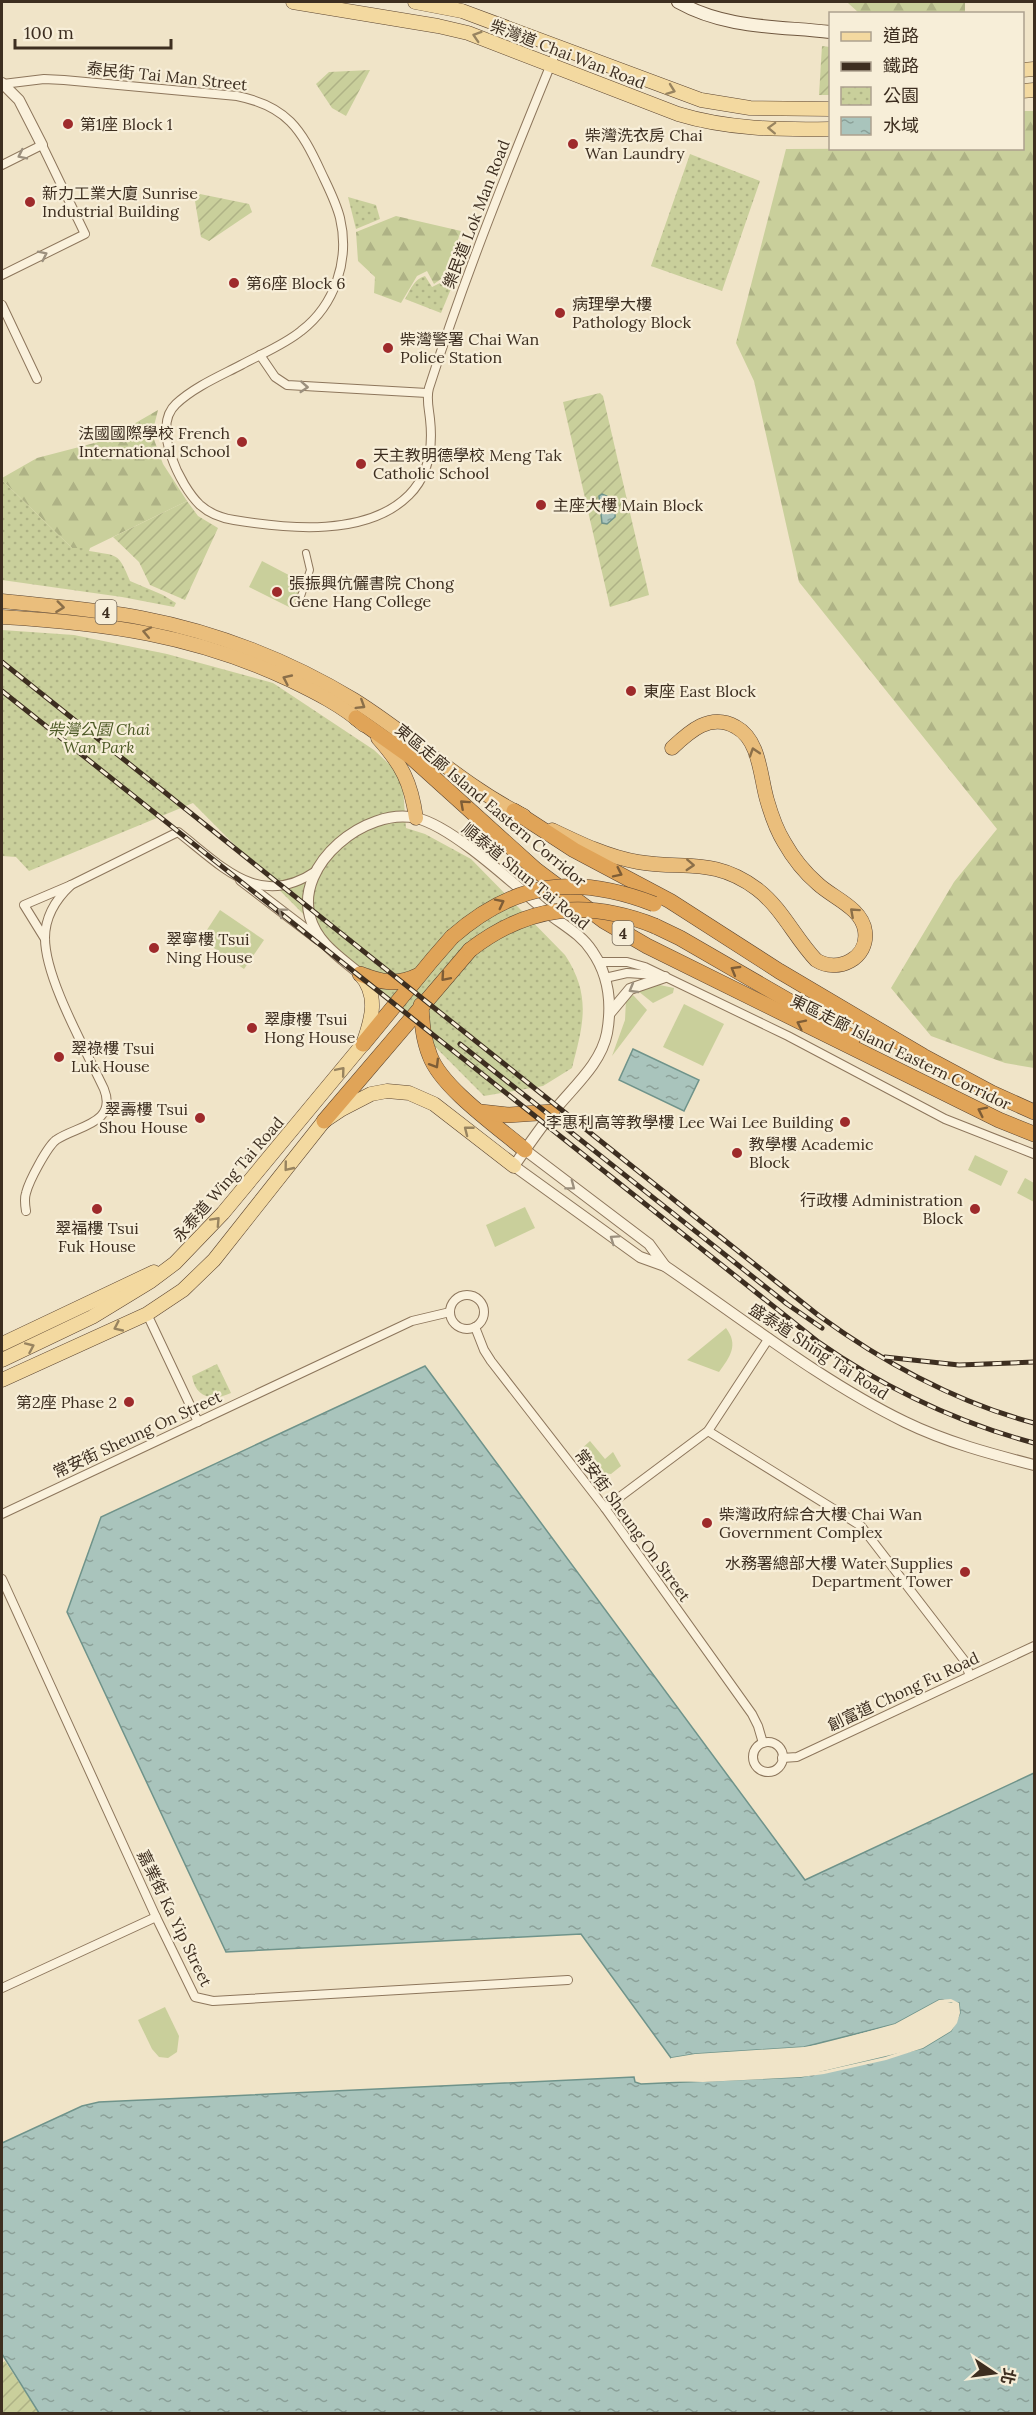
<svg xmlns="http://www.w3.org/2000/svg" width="1036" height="2415" viewBox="0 0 1036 2415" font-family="Lora,'Noto Sans TC',serif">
	<defs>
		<pattern id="forest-firs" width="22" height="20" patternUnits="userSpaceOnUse" patternTransform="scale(1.5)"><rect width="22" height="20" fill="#c9cf9b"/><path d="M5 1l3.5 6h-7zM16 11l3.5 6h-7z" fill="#aeb285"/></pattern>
		<pattern id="park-dots" width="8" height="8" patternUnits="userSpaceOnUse" patternTransform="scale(1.5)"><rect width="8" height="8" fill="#c9cf9b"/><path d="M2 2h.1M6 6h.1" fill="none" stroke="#aeb285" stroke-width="1.8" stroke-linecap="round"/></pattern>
		<pattern id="garden-furrows" width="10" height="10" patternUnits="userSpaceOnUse" patternTransform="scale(1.5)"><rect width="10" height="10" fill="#c9cf9b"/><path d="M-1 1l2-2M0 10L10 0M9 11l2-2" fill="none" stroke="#aeb285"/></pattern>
		<pattern id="water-ripples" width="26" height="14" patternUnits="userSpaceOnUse" patternTransform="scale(1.5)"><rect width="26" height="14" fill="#a9c4bc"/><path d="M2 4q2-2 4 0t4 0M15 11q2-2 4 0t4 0" fill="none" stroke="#8ba098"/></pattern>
	</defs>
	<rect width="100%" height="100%" fill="#f0e4c8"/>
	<g fill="#c9cf9b">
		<polygon points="262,561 304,583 291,608 249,587"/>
		<polygon points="220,910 264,940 244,969 201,939"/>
		<polygon points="655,984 674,988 673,993 653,1003 638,991"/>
		<polygon points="633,995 647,1010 612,1056 625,1020 626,1000"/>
		<polygon points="684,1004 724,1024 703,1066 663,1047"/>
		<polygon points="975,1155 1008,1171 1001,1186 968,1170"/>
		<polygon points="1025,1178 1034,1183 1034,1202 1017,1193"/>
		<polygon points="525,1207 535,1228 495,1247 486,1225"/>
		<path d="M 726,1328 C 739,1345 730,1357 719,1372 L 687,1360 Z"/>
		<path d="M 590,1441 L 605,1459 L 613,1452 L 621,1466 L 611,1474 C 594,1472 589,1465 578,1452 Z"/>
		<polygon points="165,2007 179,2036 177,2052 168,2058 159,2057 152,2049 138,2020"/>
	</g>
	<g fill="url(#forest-firs)">
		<polygon points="787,2 965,2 965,13 859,13 848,3"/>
		<polygon points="1023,111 1034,111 1034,1068 1005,1063 931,1036 891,988 954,882 997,829 799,582 754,381 736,343 786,149 1022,148"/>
		<polygon points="396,216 461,231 445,276 434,284 427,271 417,276 401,303 374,293 375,277 358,261 356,232"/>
		<polygon points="158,410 152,434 163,464 187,501 90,548 72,548 2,480 2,478 37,458 106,440"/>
	</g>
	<g fill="url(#park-dots)">
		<polygon points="690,154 760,181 722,291 651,266"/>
		<polygon points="348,197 376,205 380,219 356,229"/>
		<path d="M 425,276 L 432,287 L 444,281 L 453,284 L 441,313 L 405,299 C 411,289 414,279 425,276 Z"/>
		<path d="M 2,480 L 72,548 L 90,548 L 89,551 C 118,556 118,552 130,581 L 163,595 L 176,603 L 174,607 L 122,597 L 2,580 Z"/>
		<path d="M 2,630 L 74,635 L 167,654 L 273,683 L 374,750 L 402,776 L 406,828 L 425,834 L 471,859 L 565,955 C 592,996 583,1025 572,1068 L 543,1086 L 484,1096 L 193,803 L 29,871 L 16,857 L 2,856 Z"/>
		<path d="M 217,1364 L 231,1393 C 213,1401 196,1399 192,1376 Z"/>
	</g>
	<g fill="url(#garden-furrows)">
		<polygon points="822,46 830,47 830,95 819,95"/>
		<polygon points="370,70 346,116 332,108 316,84 329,72"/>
		<polygon points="200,194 249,204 252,212 209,241 201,237 195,201"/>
		<polygon points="600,393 603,396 649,595 610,607 563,402"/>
		<polygon points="187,501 198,516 218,528 185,600 150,585 139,562 113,537"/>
		<polygon points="5,2361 39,2413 2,2413 2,2363"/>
	</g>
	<g fill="url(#water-ripples)" stroke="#6f938a" stroke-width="1.5">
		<polygon points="602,494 611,498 616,504 615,517 607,524 602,523 599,496"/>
		<polygon points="633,1049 699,1080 684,1111 619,1080"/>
		<polygon points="425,1366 805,1880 1034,1773 1034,2413 39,2413 2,2354 2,2143 82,2106 99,2102 634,2077 635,2082 641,2084 801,2077 923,2048 951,2031 960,2013 959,2003 939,2000 895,2024 804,2047 695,2054 671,2058 581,1934 226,1952 67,1612 101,1517"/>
	</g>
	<polygon fill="#f0e4c8" points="951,1999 959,2003 960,2013 957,2023 951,2031 923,2048 886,2060 824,2074 801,2077 703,2082 666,2081 667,2078 703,2079 801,2074 823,2071 885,2057 922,2045 949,2029 956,2017 957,2005 951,2002 940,2003 896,2027 805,2050 695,2057 670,2061 671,2058 695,2054 804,2047 823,2044 895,2024 939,2000"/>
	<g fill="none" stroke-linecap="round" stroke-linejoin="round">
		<defs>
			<polyline id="pedestrian" points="299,602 310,570 306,553"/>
			<g id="minor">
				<path d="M 3,84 L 44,79 L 64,80 L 237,96 C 287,106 301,129 321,172 C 328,187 336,202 340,218 C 350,260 335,305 301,331 C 284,345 261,354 241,365 C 220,376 194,387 176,404 C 151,427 180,486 200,505 C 210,514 221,518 234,520 C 288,529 367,537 409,495 C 429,475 433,446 430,419 C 429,409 426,398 429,388 C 466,272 512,159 558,47"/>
				<polyline points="2,165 42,145 85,234 2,275"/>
				<polyline points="2,305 37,379"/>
				<polyline points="260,355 275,377 287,385 427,393"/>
				<path d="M 45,939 L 24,905 L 71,885 L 178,832 C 222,866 259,910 316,871"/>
				<polyline points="599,962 627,962 645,967 788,1036 945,1119 1034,1154"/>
				<polyline points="605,978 627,973 656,975"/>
				<path d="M 26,1211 C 25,1205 24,1199 26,1193 C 29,1181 47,1147 56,1140 C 76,1126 118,1124 104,1089 C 86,1050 45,979 45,938 C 45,917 56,899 71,885"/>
				<circle cx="467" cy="1312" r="17"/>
				<polyline points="147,1314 198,1422"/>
				<polyline points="475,1327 484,1350 491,1361 605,1508 752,1714 758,1726 763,1743"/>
				<polyline points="708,1431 861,1526 964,1660 970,1676"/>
				<polyline points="605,1508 708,1431 769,1338"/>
				<polyline points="2,1514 412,1321 450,1312"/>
				<polyline points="2,1579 156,1917 195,1997 213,2001 568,1980"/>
				<circle cx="768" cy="1757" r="15"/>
				<polyline points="782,1758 797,1757 1034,1646"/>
				<polyline points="2,1988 156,1917"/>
			</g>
			<g id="tertiary">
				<polyline points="2,83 19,100 42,145"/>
				<polyline points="241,880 318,939"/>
				<path d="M 360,974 C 340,957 317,943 310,917 C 295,864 366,807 416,818 C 453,826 517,887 548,913 C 563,925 581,934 592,951 C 609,975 612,1005 607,1033 C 601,1064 573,1087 554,1111 C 540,1128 527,1147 514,1166 L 640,1257 L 665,1266 C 743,1319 821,1381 905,1422 C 946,1442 991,1454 1034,1465"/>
				<polyline points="610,1013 630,989 665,977"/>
				<polyline points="525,1150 649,1244 665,1266"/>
			</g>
			<path id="secondary" d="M 678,2 C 726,29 777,26 830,32"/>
			<g id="primary">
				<path d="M 293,2 L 438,26 L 468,33 L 678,114 C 727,129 779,130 830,129"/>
				<polyline points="415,2 462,11 701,100 750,108 830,109"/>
				<polyline points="1022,70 1034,69"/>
				<polyline points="1022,91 1034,90"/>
				<polyline points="2,1344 154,1272"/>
				<path d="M 2,1360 L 92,1317 L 151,1281 L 175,1263 L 223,1213 L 363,1044 C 372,1019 379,995 360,974"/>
				<polyline points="2,1380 147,1314 183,1290 214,1260 324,1121 342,1109 371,1094 387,1091 409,1093 434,1104 514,1166"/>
			</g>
			<g id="trunk">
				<path d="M 2,601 C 48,606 96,609 142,618 C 216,632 290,661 354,700 C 412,736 463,786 524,816"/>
				<path d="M 2,617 C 105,623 195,635 290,680 C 315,692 343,706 364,725"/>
				<path d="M 378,738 C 402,765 411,782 416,818"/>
				<path d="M 552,830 C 579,843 608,857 638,862 C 685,870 714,857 757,889 C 782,908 795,938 816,960 C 838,974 869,958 865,931 C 862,908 833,898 818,884 C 804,872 793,858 784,842 C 776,829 771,814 767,800 C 760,776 760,740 736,727 C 710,712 689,732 672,748"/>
			</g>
			<g id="motorway">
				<polyline points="356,718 411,757 536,870 604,921 647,946 999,1120 1034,1134"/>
				<polyline points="514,811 574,850 670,901 779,971 923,1056 992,1093 1034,1112"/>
				<polyline points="655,926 680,938 853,1038"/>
				<path d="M 360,974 C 380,982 397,986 417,976"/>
				<path d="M 421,1005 C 422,1023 423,1039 430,1056 C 442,1088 498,1127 525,1150"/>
				<polyline points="363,1044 432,960 452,937"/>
				<polyline points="481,1112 508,1115 552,1112"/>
				<polyline points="324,1121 470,950"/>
			</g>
		</defs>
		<use href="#pedestrian" stroke="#8d765c" stroke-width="8"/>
		<use href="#minor" stroke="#8d765c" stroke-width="10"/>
		<use href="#tertiary" stroke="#8d765c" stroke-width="12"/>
		<use href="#secondary" stroke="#6f573f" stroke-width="14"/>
		<use href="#primary" stroke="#5b4430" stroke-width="15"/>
		<use href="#trunk" stroke="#5b4430" stroke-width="15"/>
		<use href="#motorway" stroke="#5b4430" stroke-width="16"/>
		<use href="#pedestrian" stroke="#faf1dc" stroke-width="6"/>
		<use href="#minor" stroke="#faf1dc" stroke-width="8"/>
		<use href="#tertiary" stroke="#faf1dc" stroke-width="10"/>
		<use href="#secondary" stroke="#faf1dc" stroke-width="12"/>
		<use href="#primary" stroke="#f3d9a0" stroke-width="14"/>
		<use href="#trunk" stroke="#eabe7c" stroke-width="14"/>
		<use href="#motorway" stroke="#e0a458" stroke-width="15"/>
		<defs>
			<g id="rail">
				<path d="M 2,662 L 818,1315 C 884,1363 955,1402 1034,1423"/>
				<path d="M 2,691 L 817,1341 C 884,1388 956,1422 1034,1443"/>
				<polyline points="460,1044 787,1304 822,1328"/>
				<polyline points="885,1357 959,1365 1034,1362"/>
			</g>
		</defs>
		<use href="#rail" stroke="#3d2e20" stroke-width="5"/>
		<use href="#rail" stroke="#f7eed8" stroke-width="3" stroke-dasharray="9" stroke-linecap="butt"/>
		<defs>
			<g id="motorway-bridge">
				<path d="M 452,937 C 516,881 576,874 654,904"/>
				<path d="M 470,950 C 528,905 587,899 655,926"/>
			</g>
		</defs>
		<use href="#motorway-bridge" stroke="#5b4430" stroke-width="16" stroke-linecap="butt"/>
		<use href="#motorway-bridge" stroke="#e0a458" stroke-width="15"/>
	</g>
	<defs><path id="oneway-chevron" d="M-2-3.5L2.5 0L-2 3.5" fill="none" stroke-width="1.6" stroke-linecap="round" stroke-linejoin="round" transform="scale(1.5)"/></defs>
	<g stroke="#988460">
		<use href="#oneway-chevron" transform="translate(477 36) rotate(-162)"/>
		<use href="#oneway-chevron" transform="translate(671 90) rotate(20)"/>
		<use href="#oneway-chevron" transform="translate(772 128) rotate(-178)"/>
		<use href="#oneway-chevron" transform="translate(341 1071) rotate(-50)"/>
		<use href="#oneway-chevron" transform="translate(468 1130) rotate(-142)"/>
		<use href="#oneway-chevron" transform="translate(288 1167) rotate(129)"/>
		<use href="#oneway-chevron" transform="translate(216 1221) rotate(-47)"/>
		<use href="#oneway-chevron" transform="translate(118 1327) rotate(155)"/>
		<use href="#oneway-chevron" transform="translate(30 1347) rotate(-24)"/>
	</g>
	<g stroke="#9c907e">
		<use href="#oneway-chevron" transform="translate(22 155) rotate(154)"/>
		<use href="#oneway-chevron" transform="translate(43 255) rotate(-26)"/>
		<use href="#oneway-chevron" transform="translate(304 387) rotate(4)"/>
		<use href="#oneway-chevron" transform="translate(282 912) rotate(-143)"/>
		<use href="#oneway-chevron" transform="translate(633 989) rotate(150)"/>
		<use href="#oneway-chevron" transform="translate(571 1186) rotate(37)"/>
		<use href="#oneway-chevron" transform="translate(614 1239) rotate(-145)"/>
	</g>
	<g stroke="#8b6f49">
		<use href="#oneway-chevron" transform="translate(60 607) rotate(7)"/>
		<use href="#oneway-chevron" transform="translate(147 632) rotate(-168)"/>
		<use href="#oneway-chevron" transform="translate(287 679) rotate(-155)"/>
		<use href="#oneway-chevron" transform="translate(361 705) rotate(32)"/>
		<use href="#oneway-chevron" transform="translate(754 752) rotate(-108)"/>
		<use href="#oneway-chevron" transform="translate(690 865) rotate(3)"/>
		<use href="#oneway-chevron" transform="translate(854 912) rotate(-138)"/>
	</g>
	<g stroke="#7e5d36">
		<use href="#oneway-chevron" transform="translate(464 804) rotate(-138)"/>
		<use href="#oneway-chevron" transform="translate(618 873) rotate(26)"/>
		<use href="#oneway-chevron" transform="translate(500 903) rotate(-27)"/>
		<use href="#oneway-chevron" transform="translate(735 970) rotate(-150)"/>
		<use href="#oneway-chevron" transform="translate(445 977) rotate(131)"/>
		<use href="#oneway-chevron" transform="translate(801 1024) rotate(-154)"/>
		<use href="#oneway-chevron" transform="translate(435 1064) rotate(59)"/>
		<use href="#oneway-chevron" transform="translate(982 1111) rotate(-154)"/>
	</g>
	<g fill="#9e2a2b" stroke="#f7eed8" stroke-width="2">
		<circle cx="68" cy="124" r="6"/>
		<circle cx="573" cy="144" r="6"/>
		<circle cx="30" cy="202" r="6"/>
		<circle cx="234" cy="283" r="6"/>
		<circle cx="560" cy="313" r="6"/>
		<circle cx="388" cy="348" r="6"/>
		<circle cx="242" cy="442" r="6"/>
		<circle cx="361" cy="464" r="6"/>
		<circle cx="541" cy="505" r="6"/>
		<circle cx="277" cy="592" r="6"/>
		<circle cx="631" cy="691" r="6"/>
		<circle cx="154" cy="948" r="6"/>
		<circle cx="252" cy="1028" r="6"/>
		<circle cx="59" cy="1057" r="6"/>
		<circle cx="200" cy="1118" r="6"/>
		<circle cx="845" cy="1122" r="6"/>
		<circle cx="737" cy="1153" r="6"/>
		<circle cx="97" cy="1209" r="6"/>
		<circle cx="975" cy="1209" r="6"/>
		<circle cx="129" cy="1402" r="6"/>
		<circle cx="707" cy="1523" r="6"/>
		<circle cx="965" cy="1572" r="6"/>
	</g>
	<g text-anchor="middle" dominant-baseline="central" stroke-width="4.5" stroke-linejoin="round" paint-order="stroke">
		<g fill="#f7eed8" stroke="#756857" stroke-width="1.5">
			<rect x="95.5" y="600" width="21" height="24" rx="4.5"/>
			<rect x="612.5" y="921" width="21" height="24" rx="4.5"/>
		</g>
		<g font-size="15" font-weight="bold" fill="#3d2e20">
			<text x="106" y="612">4</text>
			<text x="623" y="933">4</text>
		</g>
		<g font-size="16" fill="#3d2e20" stroke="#f7eed8">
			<text transform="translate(568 54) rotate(21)">柴灣道 Chai Wan Road</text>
			<text transform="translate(167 76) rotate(6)">泰民街 Tai Man Street</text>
			<text transform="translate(476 214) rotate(-69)">樂民道 Lok Man Road</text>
			<text transform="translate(491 805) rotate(40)">東區走廊 Island Eastern Corridor</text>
			<text transform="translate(526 876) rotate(39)">順泰道 Shun Tai Road</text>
			<text transform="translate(901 1052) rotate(26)">東區走廊 Island Eastern Corridor</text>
			<text transform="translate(228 1179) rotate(-49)">永泰道 Wing Tai Road</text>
			<text transform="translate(819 1351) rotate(33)">盛泰道 Shing Tai Road</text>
			<text transform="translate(137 1434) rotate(-25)">常安街 Sheung On Street</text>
			<text transform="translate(633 1525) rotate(54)">常安街 Sheung On Street</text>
			<text transform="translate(903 1691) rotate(-25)">創富道 Chong Fu Road</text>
			<text transform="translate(175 1918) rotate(64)">嘉業街 Ka Yip Street</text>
		</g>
		<g font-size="16" fill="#3d2e20" stroke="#f7eed8" text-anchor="start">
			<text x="80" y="124">第1座 Block 1</text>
			<text x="585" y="135">柴灣洗衣房 Chai<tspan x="585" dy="18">Wan Laundry</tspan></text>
			<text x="42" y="193">新力工業大廈 Sunrise<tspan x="42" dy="18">Industrial Building</tspan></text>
			<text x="246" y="283">第6座 Block 6</text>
			<text x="572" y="304">病理學大樓<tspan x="572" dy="18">Pathology Block</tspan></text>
			<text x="400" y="339">柴灣警署 Chai Wan<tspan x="400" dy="18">Police Station</tspan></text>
			<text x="230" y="433" text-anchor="end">法國國際學校 French<tspan x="230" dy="18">International School</tspan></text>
			<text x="373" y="455">天主教明德學校 Meng Tak<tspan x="373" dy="18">Catholic School</tspan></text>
			<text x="553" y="505">主座大樓 Main Block</text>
			<text x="289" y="583">張振興伉儷書院 Chong<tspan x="289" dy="18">Gene Hang College</tspan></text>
			<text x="643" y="691">東座 East Block</text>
			<text x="166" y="939">翠寧樓 Tsui<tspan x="166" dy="18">Ning House</tspan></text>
			<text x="264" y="1019">翠康樓 Tsui<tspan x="264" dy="18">Hong House</tspan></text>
			<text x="71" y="1048">翠祿樓 Tsui<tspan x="71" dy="18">Luk House</tspan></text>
			<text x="188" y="1109" text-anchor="end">翠壽樓 Tsui<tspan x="188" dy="18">Shou House</tspan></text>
			<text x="833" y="1122" text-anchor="end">李惠利高等教學樓 Lee Wai Lee Building</text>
			<text x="749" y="1144">教學樓 Academic<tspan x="749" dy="18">Block</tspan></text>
			<text x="963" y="1200" text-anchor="end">行政樓 Administration<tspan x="963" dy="18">Block</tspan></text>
			<text x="97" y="1228" text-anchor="middle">翠福樓 Tsui<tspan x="97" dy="18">Fuk House</tspan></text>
			<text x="117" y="1402" text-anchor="end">第2座 Phase 2</text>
			<text x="719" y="1514">柴灣政府綜合大樓 Chai Wan<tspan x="719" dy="18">Government Complex</tspan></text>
			<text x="953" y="1563" text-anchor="end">水務署總部大樓 Water Supplies<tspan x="953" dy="18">Department Tower</tspan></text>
		</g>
		<g font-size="16" font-style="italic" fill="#4d5a26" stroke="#f7eed8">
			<text x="99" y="729">柴灣公園 Chai<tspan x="99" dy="18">Wan Park</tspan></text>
		</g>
	</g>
	<rect width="1036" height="2415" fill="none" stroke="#3d2e20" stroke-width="6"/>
	<rect x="829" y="12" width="195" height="138" fill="#f7eed8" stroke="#ada18e" stroke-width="1.5"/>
	<rect x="841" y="32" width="30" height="9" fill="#f3d9a0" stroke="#ada18e" stroke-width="1.5"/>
	<text x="883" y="42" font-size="18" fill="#3d2e20">道路</text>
	<rect x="841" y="62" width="30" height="9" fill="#3d2e20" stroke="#ada18e" stroke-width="1.5"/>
	<text x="883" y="72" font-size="18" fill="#3d2e20">鐵路</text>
	<rect x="841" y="87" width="30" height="18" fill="url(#park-dots)" stroke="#ada18e" stroke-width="1.5"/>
	<text x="883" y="102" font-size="18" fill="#3d2e20">公園</text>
	<rect x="841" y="117" width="30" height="18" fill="url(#water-ripples)" stroke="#ada18e" stroke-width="1.5"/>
	<text x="883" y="132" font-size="18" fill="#3d2e20">水域</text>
	<g transform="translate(994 2373) rotate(103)" stroke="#f7eed8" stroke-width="4.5" paint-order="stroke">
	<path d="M0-4.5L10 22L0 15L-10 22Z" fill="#3d2e20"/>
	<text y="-9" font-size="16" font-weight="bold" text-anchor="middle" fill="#3d2e20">北</text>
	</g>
	<path d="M15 39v9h156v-9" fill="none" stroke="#3d2e20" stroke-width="3"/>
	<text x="24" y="39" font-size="18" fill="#3d2e20" stroke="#f7eed8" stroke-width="4.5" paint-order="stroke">100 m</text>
</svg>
